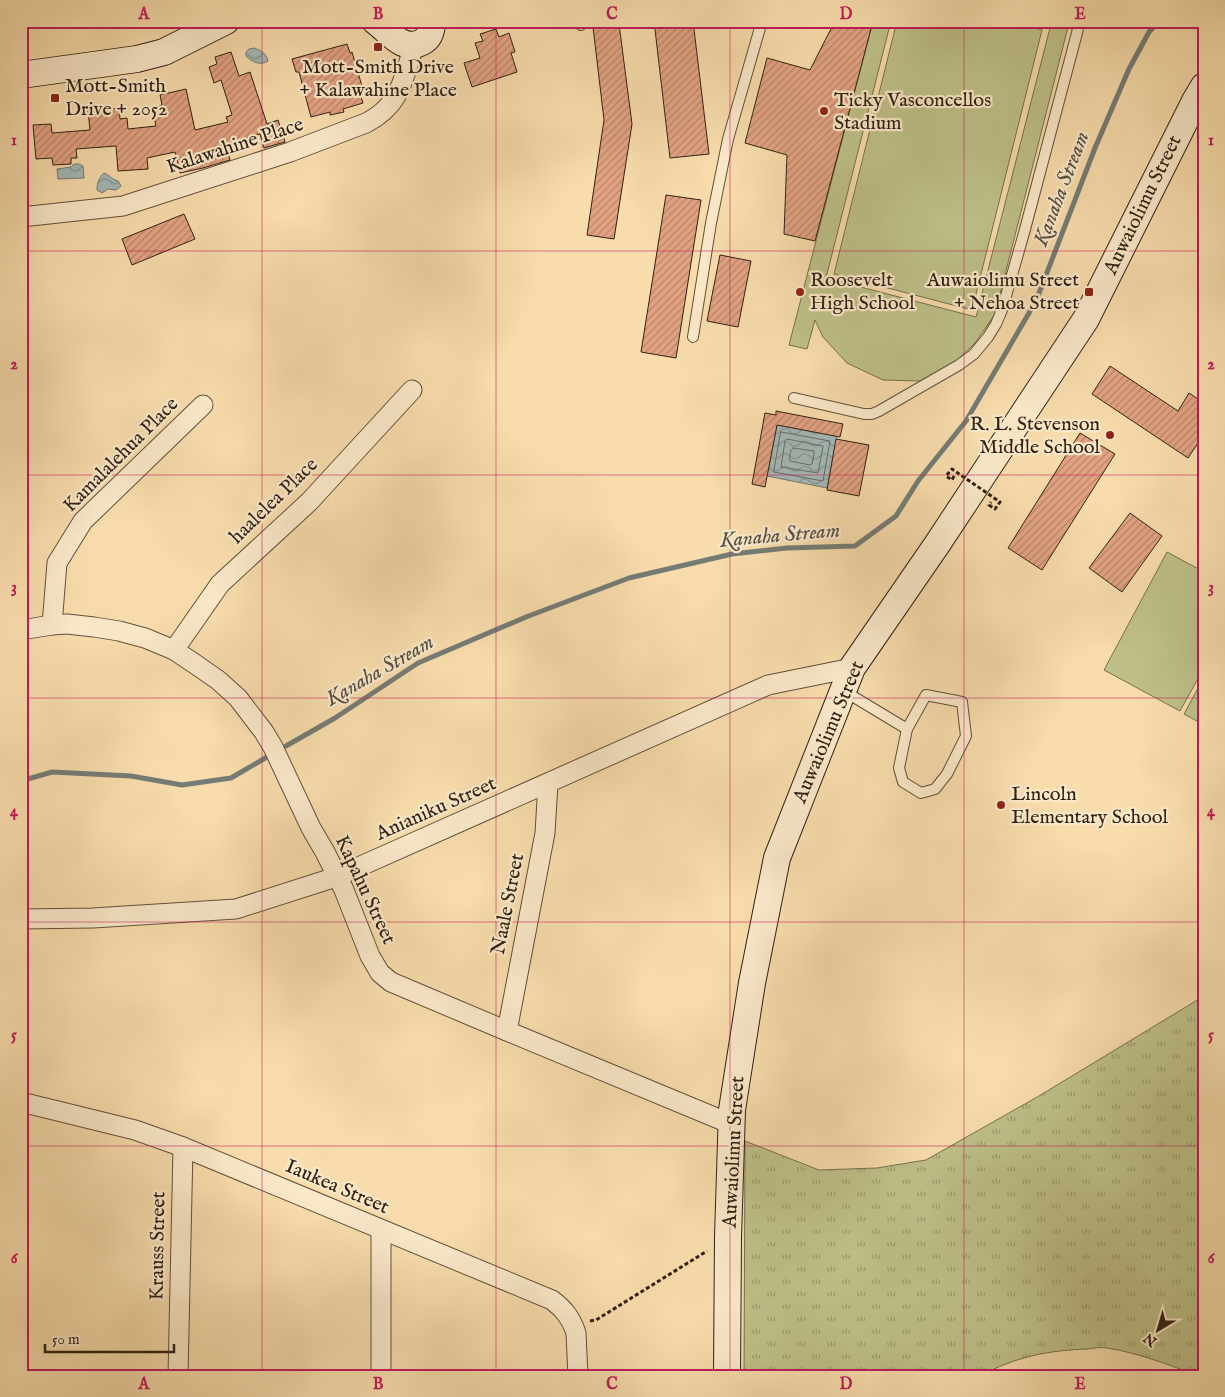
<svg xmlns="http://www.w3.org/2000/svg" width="1225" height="1397" viewBox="0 0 1225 1397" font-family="'IM FELL English',serif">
	<defs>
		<pattern id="grass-tufts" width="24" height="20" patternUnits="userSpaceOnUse" patternTransform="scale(1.25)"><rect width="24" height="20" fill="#bec088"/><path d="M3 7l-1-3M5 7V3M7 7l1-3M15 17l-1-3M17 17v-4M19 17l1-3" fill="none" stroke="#9b9c6e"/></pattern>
		<pattern id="water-waves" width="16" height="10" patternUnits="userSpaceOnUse" patternTransform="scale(1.25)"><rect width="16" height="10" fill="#a3b8b6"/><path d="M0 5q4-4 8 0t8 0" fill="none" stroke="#859593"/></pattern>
		<pattern id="building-hatch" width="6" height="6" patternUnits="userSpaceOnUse" patternTransform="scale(1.25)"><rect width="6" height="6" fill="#e3a383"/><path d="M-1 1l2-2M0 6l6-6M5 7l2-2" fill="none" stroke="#b8846a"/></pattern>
	</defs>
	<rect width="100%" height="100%" fill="#f8dcac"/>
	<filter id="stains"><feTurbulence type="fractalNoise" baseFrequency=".004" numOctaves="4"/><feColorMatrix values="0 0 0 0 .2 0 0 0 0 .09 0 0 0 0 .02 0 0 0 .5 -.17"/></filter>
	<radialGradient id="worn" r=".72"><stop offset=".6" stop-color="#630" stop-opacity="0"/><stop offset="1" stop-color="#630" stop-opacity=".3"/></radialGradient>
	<path fill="url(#grass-tufts)" stroke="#76704e" d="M 1204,996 L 1204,1376 L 1199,1376 C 1169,1365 1139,1353 1107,1348 C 1101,1347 1094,1348 1088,1349 C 1051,1350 1013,1357 981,1376 L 744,1376 L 745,1141 L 819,1170 L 877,1168 L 926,1160 L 1039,1096 Z"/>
	<g fill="#bec088" stroke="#76704e">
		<polygon points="873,21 891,21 826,278 976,317 1051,24 1040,21 1067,21 1068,27 995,314 975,343 950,367 920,381 883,380 847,363 823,337 815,320 807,349 789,345"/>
		<polygon points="897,21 1010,21 1042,30 972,310 834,274"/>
		<polygon points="1167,552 1204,572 1204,668 1180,711 1104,670"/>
		<polygon points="1204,677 1204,725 1184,714"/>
	</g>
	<g fill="url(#water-waves)" stroke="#757c75">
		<path d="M 254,48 C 262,51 266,53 268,61 C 260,66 252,62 246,56 L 246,52 L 249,49 Z"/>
		<polygon points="74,164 79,164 83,166 84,178 58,179 57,169 71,167"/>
		<path d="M 104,173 C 111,176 111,179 118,181 L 121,186 L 116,190 L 108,189 L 102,193 L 97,190 C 97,182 99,178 104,173 Z"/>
		<polygon points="777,425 837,436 827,488 767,476"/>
	</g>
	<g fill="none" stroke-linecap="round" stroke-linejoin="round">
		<g stroke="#696c65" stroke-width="1">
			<polygon points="781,432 830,441 823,481 774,472"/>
			<polygon points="787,439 823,446 818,473 781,467 785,441"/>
			<path d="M 793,448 L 814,451 L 814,454 L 812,464 L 810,465 L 790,461 C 789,458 790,450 793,448 Z"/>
		</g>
		<g stroke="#757c75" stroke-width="5">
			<polyline points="286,746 335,718 418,663 526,617 629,578 732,554 787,548 855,546 896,516 918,481 966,421 1036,301 1095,148 1129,69 1149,32 1159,21"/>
			<polyline points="21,781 52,772 131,776 182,785 231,778 267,757"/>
		</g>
	</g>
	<g fill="url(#building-hatch)" stroke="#2f2114">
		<polygon points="654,21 693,21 709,154 670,158"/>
		<polygon points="835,21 856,21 872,25 815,241 784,234 787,155 745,143 767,58 810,70"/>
		<polygon points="619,24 632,124 614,239 587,235 604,120 593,27"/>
		<polygon points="496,29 499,37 509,33 515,52 511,53 517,72 472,87 464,63 480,58 475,43 483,41 480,34"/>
		<polygon points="347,44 350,53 352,52 364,93 360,94 363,103 343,109 344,112 330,115 330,112 311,117 299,72 296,72 292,59"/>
		<polygon points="231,52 239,76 250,72 267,124 278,120 285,142 264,148 260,134 226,145 230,160 203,168 180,173 175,152 147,158 148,169 118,171 116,146 76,149 77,158 71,158 71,164 53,165 52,158 36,159 33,125 51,124 52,133 90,130 88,111 119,108 120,119 127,118 128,129 156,126 152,108 162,105 160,95 186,89 195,130 228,122 226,117 232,115 221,80 214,83 209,67 217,64 215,57"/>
		<polygon points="666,195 701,200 676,358 641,352"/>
		<polygon points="184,214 195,239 132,265 122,239"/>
		<polygon points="720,255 751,261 738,327 707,321"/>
		<polygon points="1110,366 1178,411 1189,393 1204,403 1204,434 1188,458 1092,394"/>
		<polygon points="776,411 843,424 840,437 777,425 765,487 752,484 765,413 776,415"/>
		<polygon points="1080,433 1115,454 1042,570 1008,548"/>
		<polygon points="836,439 869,445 859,496 827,490"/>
		<polygon points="1130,513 1162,536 1122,592 1089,568"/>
	</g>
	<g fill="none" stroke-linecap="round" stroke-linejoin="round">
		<defs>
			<g id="lane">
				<polyline points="580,21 581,25"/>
				<polyline points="693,337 711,223 728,139 762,21"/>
				<polyline points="794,398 864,414 872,414 879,411 959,365 974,354 988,337 996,324 1002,310 1024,233 1077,33 1079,21"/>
				<polyline points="844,691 907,729"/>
				<polygon points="926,695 962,702 966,736 947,774 935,789 921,793 903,782 899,768 907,729"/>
			</g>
			<g id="street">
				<path d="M 21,217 L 123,206 L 290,152 L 366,123 C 401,105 403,80 414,45"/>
				<polyline points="52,625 57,563 83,521 203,405"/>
				<polyline points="21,630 52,625 67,624 94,627 119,631 145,638 174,650 195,664 218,680 238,698 264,732 273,747 311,828 325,852 344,890 370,956 380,973 391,982 507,1031 731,1124"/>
				<polyline points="174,650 220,584 309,502 412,390"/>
				<polyline points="21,919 93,918 236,909 336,877 768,685 852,668"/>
				<polyline points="507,1031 545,833 548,784"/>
				<path d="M 21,1102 L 135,1130 L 183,1147 L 552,1300 C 564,1309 571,1318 576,1333 L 578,1376"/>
				<polyline points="381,1230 381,1376"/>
				<polyline points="178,1376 183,1147"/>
			</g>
			<g id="secondary">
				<path d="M 375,21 C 389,31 403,53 422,42 C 430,38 432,29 432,21"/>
				<polyline points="21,75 137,59 164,52 226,21"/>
				<polyline points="727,1376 728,1237 732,1110 752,983 777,858 852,668 938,543 1086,319 1195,101 1204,86"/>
			</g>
		</defs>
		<use href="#lane" stroke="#61503a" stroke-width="12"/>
		<use href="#street" stroke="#61503a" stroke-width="21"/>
		<use href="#secondary" stroke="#2f2114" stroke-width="28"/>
		<polyline stroke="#2f2114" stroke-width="3" stroke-dasharray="4 2.5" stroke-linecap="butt" points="590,1321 596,1320 707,1251"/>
		<use href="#lane" stroke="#fae8c9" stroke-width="10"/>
		<use href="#street" stroke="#fae8c9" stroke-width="19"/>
		<use href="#secondary" stroke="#fae8c9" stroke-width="26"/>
		<polyline stroke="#2f2114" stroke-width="3" stroke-dasharray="4 2.5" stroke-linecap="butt" points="954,476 952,480 946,476 952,469 1000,502 995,509 989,505 991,502"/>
	</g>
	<path fill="none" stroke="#c2185b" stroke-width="1" stroke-opacity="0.55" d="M 262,21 L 262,1376M 496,21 L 496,1376M 730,21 L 730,1376M 964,21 L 964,1376M 21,251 L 1204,251M 21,475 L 1204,475M 21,698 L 1204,698M 21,922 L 1204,922M 21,1146 L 1204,1146"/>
	<g fill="#8f2418" stroke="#fae8c9" stroke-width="2">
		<rect x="373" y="42" width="10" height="10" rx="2.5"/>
		<rect x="50" y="93" width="10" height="10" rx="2.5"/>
		<circle cx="824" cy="111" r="5"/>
		<circle cx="800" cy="292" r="5"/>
		<rect x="1084" y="287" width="10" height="10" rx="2.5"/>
		<circle cx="1110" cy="435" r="5"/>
		<circle cx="1001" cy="805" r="5"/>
	</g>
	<g text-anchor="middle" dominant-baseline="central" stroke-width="4.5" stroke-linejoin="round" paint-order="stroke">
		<g font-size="20" fill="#2f2114" stroke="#fae8c9" text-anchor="start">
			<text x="378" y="67" text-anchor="middle">Mott-Smith Drive<tspan x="378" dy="23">+ Kalawahine Place</tspan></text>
			<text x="65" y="86">Mott-Smith<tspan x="65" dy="23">Drive + 2052</tspan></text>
			<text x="834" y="100">Ticky Vasconcellos<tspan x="834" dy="23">Stadium</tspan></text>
			<text x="810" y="280">Roosevelt<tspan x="810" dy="23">High School</tspan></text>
			<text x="1079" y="280" text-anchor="end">Auwaiolimu Street<tspan x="1079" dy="23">+ Nehoa Street</tspan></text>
			<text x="1100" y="424" text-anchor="end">R. L. Stevenson<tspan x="1100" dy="23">Middle School</tspan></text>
			<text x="1011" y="794">Lincoln<tspan x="1011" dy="23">Elementary School</tspan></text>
		</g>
		<g font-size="20" fill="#2f2114" stroke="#fae8c9">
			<text transform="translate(235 146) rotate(-18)">Kalawahine Place</text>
			<text transform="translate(1143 205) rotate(-64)">Auwaiolimu Street</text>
			<text transform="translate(121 455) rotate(-45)">Kamalalehua Place</text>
			<text transform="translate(274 501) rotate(-44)">haalelea Place</text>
			<text transform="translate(829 732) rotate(-67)">Auwaiolimu Street</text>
			<text transform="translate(436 809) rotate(-24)">Anianiku Street</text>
			<text transform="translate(365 890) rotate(65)">Kapahu Street</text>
			<text transform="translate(508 904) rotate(-79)">Naale Street</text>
			<text transform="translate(734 1152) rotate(-87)">Auwaiolimu Street</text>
			<text transform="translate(337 1187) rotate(23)">Iaukea Street</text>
			<text transform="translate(158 1246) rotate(-89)">Krauss Street</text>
		</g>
		<g font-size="21" font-style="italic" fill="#524e45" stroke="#fae8c9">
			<text transform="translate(1062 189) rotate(-69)">Kanaha Stream</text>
			<text transform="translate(780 536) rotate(-5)">Kanaha Stream</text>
			<text transform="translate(380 671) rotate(-30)">Kanaha Stream</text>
		</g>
	</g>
	<rect width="1225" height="1397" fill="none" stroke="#f8dcac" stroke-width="55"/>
	<g transform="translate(1158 1330) rotate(218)" stroke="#fae8c9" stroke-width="4" paint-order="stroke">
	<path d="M0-4L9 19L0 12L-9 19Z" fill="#2f2114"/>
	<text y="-8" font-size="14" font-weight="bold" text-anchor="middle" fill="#2f2114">N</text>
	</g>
	<path d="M45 1344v8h129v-8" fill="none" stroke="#2f2114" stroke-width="2.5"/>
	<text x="52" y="1344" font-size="15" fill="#2f2114" stroke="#fae8c9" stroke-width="4" paint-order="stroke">50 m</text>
	<rect x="28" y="28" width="1170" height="1342" fill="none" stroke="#c2185b" stroke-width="2"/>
	<g font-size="16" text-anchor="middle" font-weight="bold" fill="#c2185b">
		<text x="144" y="19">A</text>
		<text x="378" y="19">B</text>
		<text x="612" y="19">C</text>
		<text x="846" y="19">D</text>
		<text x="1080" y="19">E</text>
		<text x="14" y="145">1</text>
		<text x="1211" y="145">1</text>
		<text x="14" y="369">2</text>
		<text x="1211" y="369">2</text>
		<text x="14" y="592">3</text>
		<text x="1211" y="592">3</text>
		<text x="14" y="816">4</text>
		<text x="1211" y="816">4</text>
		<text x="14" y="1040">5</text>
		<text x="1211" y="1040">5</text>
		<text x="14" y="1263">6</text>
		<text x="1211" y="1263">6</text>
		<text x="144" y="1389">A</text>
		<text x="378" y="1389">B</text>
		<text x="612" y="1389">C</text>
		<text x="846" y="1389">D</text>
		<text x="1080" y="1389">E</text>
	</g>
	<rect width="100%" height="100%" filter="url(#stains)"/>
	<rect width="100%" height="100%" fill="url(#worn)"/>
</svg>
